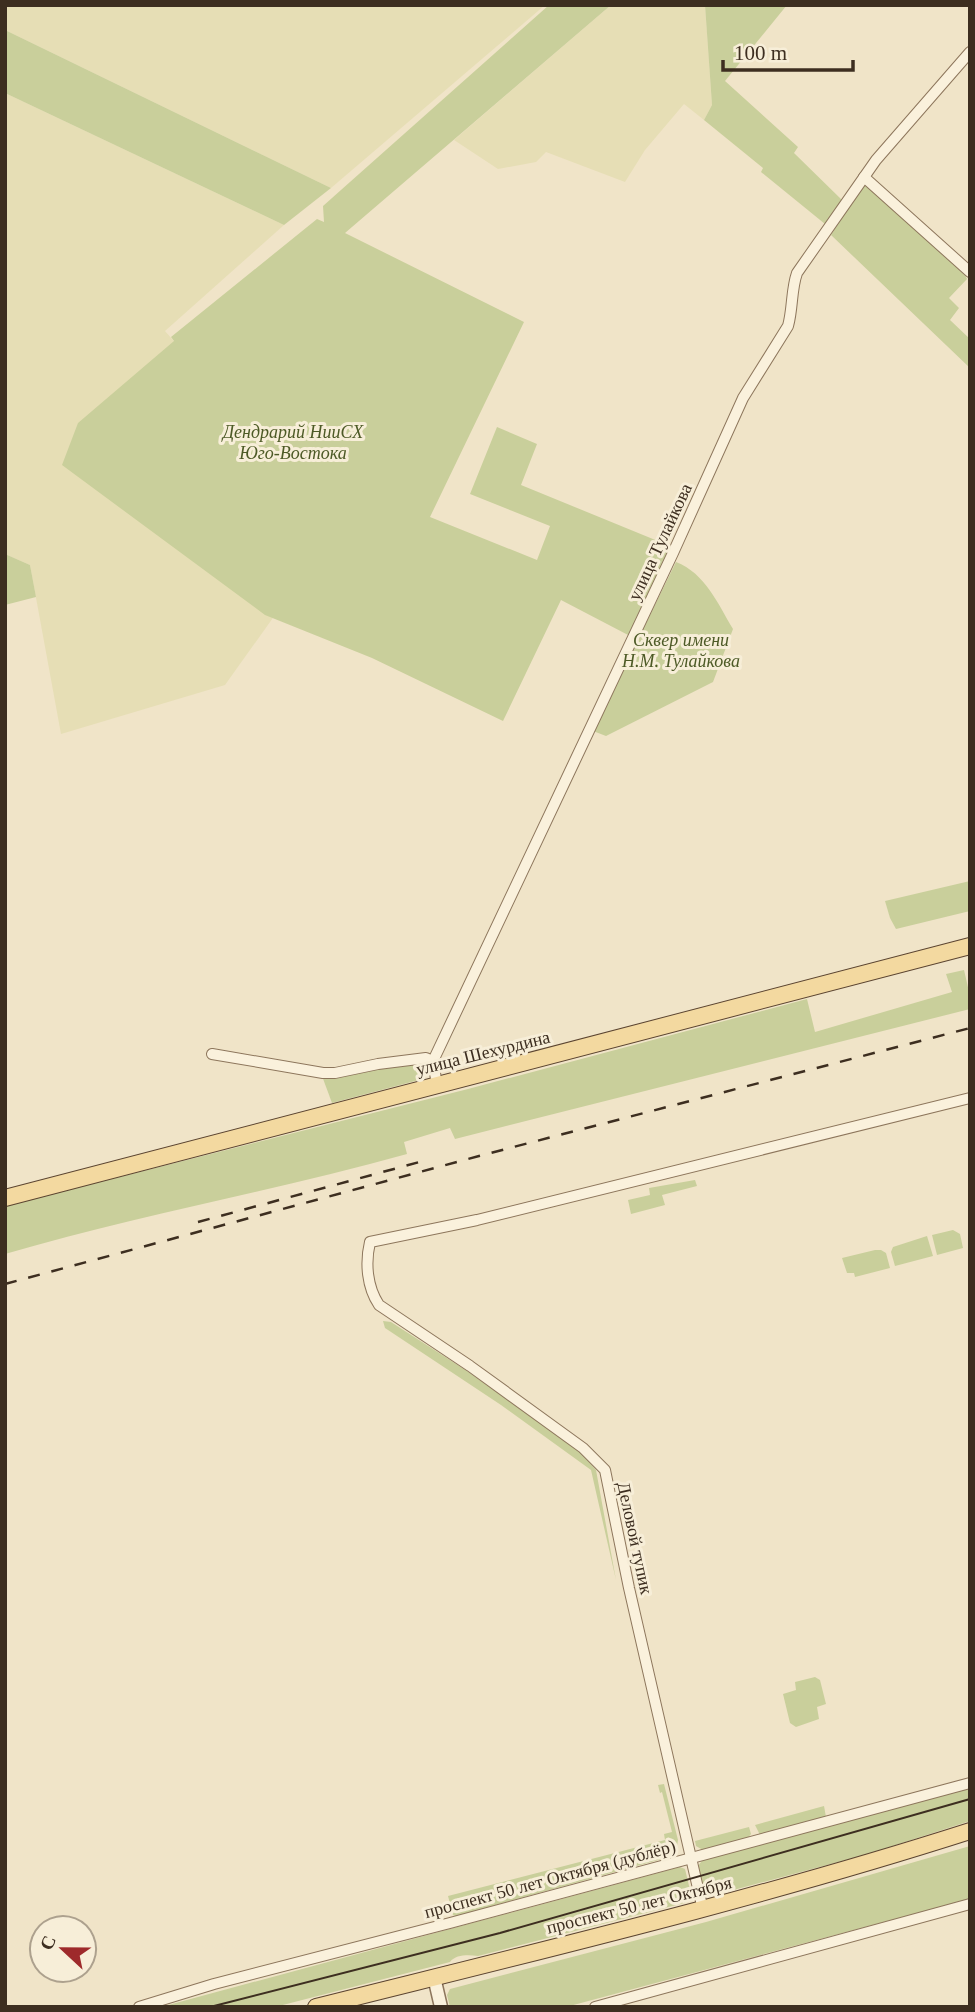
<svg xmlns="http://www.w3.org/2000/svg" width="975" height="2012" viewBox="0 0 975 2012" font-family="Georgia,serif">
	<rect width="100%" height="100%" fill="#f0e4c8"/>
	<g fill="#e6deb5">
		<polygon points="5,5 545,5 331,188 5,30"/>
		<polygon points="611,5 705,5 712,105 704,120 684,104 645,150 625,182 546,152 536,162 498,169 454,140"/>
		<polygon points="5,93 284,225 165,331 213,386 275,615 225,685 61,734 30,565 5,554"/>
	</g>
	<g fill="#c9cf9b">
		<polygon points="549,5 611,5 345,233 524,322 430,517 537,560 550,526 470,494 497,427 537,444 521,485 670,546 630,636 561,600 503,721 372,658 265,615 62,465 78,423 174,341 171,337 317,219 324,222 323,206"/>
		<polygon points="705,5 787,5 725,81 798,147 794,153 842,200 825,224 761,172 763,168 704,120 712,105"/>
		<polygon points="5,30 331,188 284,225 5,93"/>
		<polygon points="866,185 964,273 967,279 949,298 959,308 950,320 970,339 970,368 831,235 860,188"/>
		<polygon points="5,554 30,565 36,597 5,605"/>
		<path d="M 676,562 C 705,573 718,604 733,629 L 713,682 L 606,736 L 593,731 Z"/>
		<polygon points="970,881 970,911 896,929 890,918 885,901"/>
		<path d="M 964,970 L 970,996 L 970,1009 L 455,1139 L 450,1128 L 404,1142 L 407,1154 C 274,1191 138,1215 5,1254 L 5,1206 L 468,1089 L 807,999 L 815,1032 L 952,992 L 946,974 Z"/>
		<path d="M 412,1062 L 421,1064 C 425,1071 423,1074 419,1080 L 332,1103 L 322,1076 Z"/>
		<polygon points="695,1180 697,1186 662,1195 665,1205 631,1214 628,1200 650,1195 649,1188"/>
		<polygon points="953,1230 960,1234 963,1248 937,1255 932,1235"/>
		<polygon points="927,1236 933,1256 895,1266 891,1252 893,1247"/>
		<polygon points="875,1250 881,1250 886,1253 890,1268 855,1277 854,1273 847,1273 842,1258"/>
		<polygon points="383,1321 391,1322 467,1371 580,1452 596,1470 616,1580 591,1470 501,1405 385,1328"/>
		<polygon points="815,1677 820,1680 826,1704 817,1707 819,1719 796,1727 790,1723 783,1694 796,1690 795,1682"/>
		<polygon points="664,1784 678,1840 676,1852 669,1857 456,1916 453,1915 448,1896 665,1840 664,1834 672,1832 662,1792 660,1793 658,1785"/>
		<polygon points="970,1786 970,1821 868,1854 715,1895 704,1892 698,1866 704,1858"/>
		<polygon points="824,1806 826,1817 760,1835 755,1825"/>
		<polygon points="749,1827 751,1834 747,1839 703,1850 696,1846 695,1841"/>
		<polygon points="970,1846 970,1899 566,2007 450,2007 447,1995 450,1989 706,1922"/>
		<path d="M 680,1867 L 685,1869 L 691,1894 L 689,1900 L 684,1903 L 478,1956 C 469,1955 456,1954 450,1962 L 275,2007 L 161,2007 Z"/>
	</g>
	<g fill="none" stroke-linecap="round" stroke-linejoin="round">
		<defs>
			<g id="minor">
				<polyline points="864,177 970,272"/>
				<polyline points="212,1054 323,1073 335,1073 378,1064 426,1058 433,1061"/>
				<path d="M 437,1085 L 433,1061 L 673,553 L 743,398 L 788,326 C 793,308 791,290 797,273 L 876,160 L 970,52"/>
				<path d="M 703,1910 L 629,1588 L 605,1470 L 583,1448 L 470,1366 L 379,1305 C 367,1287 365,1263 370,1242 L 477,1220 L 970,1098"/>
				<polyline points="139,2007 214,1984 450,1923 970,1783"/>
				<polyline points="595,2007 970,1904"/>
			</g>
			<polyline id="tertiary" points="434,1977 441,2007"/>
			<g id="primary">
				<polyline points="5,1198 970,946"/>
				<path d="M 316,2007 C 535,1952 755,1900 970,1831"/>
			</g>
		</defs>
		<use href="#minor" stroke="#8d765c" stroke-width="12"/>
		<use href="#tertiary" stroke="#8d765c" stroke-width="15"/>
		<use href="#primary" stroke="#5b4430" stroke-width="18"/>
		<use href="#minor" stroke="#faf1dc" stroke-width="10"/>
		<use href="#tertiary" stroke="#faf1dc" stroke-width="12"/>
		<use href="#primary" stroke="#f3d9a0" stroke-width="16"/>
		<polyline stroke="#3d2e20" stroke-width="2" points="210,2007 500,1933 970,1799"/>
		<g stroke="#3d2e20" stroke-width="2.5" stroke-dasharray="12 12" stroke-linecap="butt">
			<polyline points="198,1222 427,1160"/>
			<polyline points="5,1284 479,1156 970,1028"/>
		</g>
	</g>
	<g text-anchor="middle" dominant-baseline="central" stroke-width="6" stroke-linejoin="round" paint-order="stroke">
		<g font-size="18" font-style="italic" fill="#4d5a26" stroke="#f7eed8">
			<text x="293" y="432">Дендрарий НииСХ<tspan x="293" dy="21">Юго-Востока</tspan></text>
			<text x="681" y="640">Сквер имени<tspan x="681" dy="21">Н.М. Тулайкова</tspan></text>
		</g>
		<g font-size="18" fill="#3d2e20" stroke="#f7eed8">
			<text transform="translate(660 542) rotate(-65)">улица Тулайкова</text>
			<text transform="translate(483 1053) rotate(-14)">улица Шехурдина</text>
			<text transform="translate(635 1538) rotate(78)">Деловой тупик</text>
			<text transform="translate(550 1879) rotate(-15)">проспект 50 лет Октября (дублёр)</text>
			<text transform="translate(639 1905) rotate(-14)">проспект 50 лет Октября</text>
		</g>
	</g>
	<rect width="975" height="2012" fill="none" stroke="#3d2e20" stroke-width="14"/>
	<g transform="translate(63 1949) rotate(292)"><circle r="33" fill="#f7eed8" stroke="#ada18e" stroke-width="2"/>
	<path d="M0-5L12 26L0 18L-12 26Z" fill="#9e2a2b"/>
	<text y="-10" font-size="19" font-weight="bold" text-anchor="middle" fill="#3d2e20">С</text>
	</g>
	<path d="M723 60v10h130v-10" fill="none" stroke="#3d2e20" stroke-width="3.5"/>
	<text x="734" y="60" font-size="21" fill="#3d2e20" stroke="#f7eed8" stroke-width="5" paint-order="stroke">100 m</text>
</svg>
